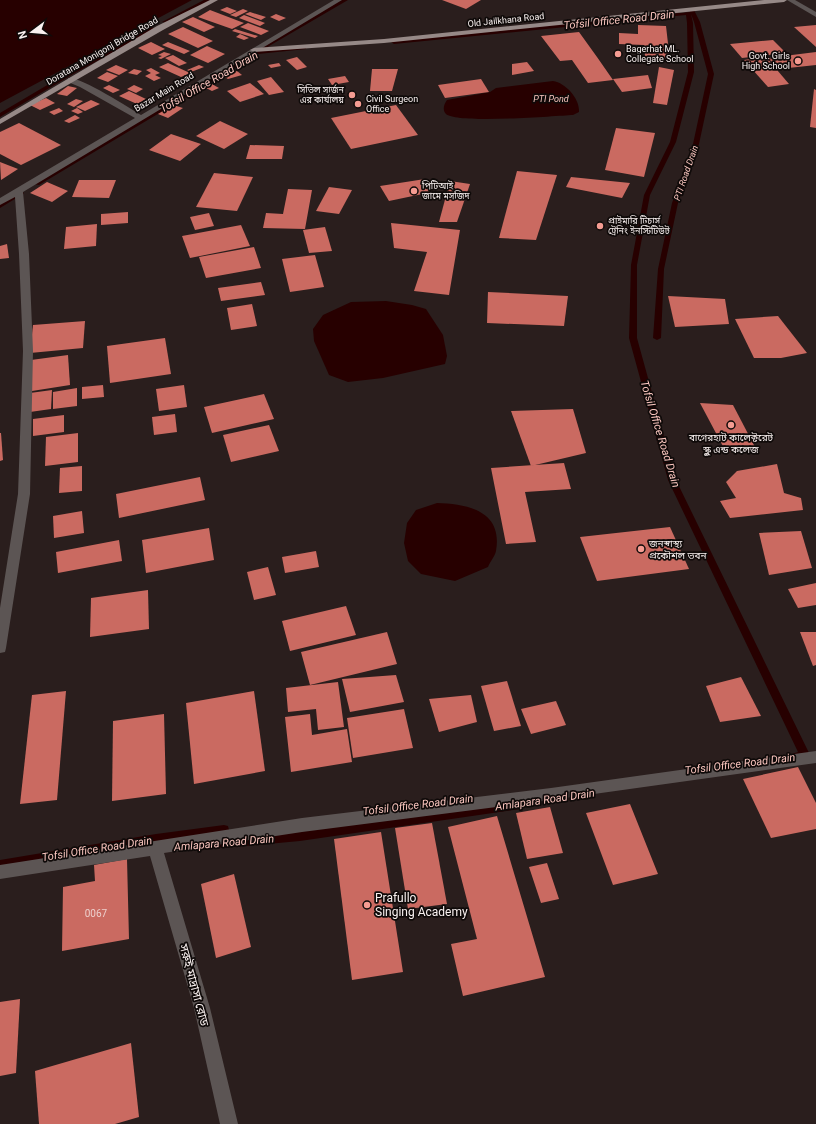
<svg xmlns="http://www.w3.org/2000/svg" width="816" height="1124" viewBox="0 0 816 1124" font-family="Roboto,'Noto Sans Bengali',sans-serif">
	<rect width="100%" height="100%" fill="#2a1e1d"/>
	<g fill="#270000">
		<polygon points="0,0 192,0 0,103"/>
		<path d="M 553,81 C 566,83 580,99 579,112 L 573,115 C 554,116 457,124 446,114 C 442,110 444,104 447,100 L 490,92 L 496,88 Z"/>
		<polygon points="386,301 412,305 426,309 443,335 447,356 445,364 383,378 348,382 329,375 314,341 313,329 323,315 351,302"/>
		<path d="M 437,503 C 468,504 503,511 496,551 C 495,556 490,562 488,567 L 455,581 L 421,574 L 408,561 L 404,543 L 407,523 L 416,510 Z"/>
	</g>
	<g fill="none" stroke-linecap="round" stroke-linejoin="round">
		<g fill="#270000" fill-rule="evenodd">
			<polygon points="204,0 211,0 167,23 162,22"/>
			<polygon points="341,0 348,0 264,49 259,48"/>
			<polygon points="690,10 694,10 700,22 714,74 699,144 678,203 664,269 661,338 657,340 653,338 658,269 672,203 693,144 708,74 694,22 691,14 693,23 694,72 676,142 650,195 637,265 637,338 676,480 810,755 809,758 796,762 792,760 791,757 792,754 798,752 668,480 629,338 631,265 644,195 670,142 688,72 687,23 686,15 394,44 391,42 394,40 690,12"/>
			<polygon points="152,27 155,29 154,30 75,73 0,117 0,113 71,71"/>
			<polygon points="304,46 306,47 306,49 258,54 39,185 34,184 255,51"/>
			<polygon points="21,191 24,193 23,194 0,208 0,203"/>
			<polygon points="520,799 524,801 525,804 524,807 520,809 300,841 223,848 219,847 218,843 219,839 223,838 300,831"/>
			<polygon points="224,825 228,826 229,830 228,834 224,835 156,844 0,870 0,860 156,834"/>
		</g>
	</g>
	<g fill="#ca6a61">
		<polygon points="442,0 481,0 466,9"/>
		<polygon points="227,7 237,11 230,14 220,10"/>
		<polygon points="243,9 248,11 236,17 230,15"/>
		<polygon points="210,10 244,23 232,29 198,17"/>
		<polygon points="250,12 266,17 261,20 245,14"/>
		<polygon points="276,14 286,18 279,21 270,17"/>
		<polygon points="244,15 265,23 260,26 239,18"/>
		<polygon points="193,17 215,27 204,32 182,22"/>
		<polygon points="248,23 269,31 261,35 240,27"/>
		<polygon points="638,25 666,26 670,61 645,56 644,45 619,44 619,33 638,34"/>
		<polygon points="816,25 816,47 794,27"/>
		<polygon points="183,27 213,41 198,48 168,34"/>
		<polygon points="235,29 258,36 255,38 232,31"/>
		<polygon points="579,32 597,57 613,80 588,83 572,60 560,61 541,36"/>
		<polygon points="240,34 249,38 244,40 236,37"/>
		<polygon points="773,40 786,53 742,58 730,44"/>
		<polygon points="151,42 165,49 152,55 138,48"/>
		<polygon points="168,42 190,51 184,54 162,45"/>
		<polygon points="207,46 225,54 208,63 190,55"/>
		<polygon points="164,52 171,54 161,59 158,58 162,56 158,55"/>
		<polygon points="816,52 816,65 779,69 768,58"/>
		<polygon points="173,55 187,63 179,66 165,58"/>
		<polygon points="297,57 307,67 297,70 286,60"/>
		<polygon points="766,57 789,84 768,87 744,60"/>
		<polygon points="527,62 534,71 512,75 512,64"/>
		<polygon points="168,63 190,73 181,77 159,67"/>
		<polygon points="279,63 281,66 271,68 268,65"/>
		<polygon points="116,65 128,70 119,75 106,70"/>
		<polygon points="199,65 204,67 191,72 187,70"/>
		<polygon points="659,67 674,70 667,105 653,103"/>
		<polygon points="151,68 160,73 155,75 161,78 154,81 145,76 151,73 146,70"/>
		<polygon points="134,69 142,71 137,75 128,73"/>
		<polygon points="372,69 398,69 392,91 370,91"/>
		<polygon points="237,71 242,75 228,79 223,76"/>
		<polygon points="107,72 118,76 108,82 97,78"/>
		<polygon points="648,75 652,88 622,92 613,79"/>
		<polygon points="345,76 349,82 332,85 328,79"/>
		<polygon points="271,77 284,92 269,95 257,81"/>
		<polygon points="481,79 489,92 445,98 438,85"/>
		<polygon points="210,83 219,88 212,91 202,86"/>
		<polygon points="250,83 264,94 240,102 227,91"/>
		<polygon points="109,85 120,90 113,93 103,88"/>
		<polygon points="134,85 143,89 136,93 127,89"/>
		<polygon points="68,86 77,88 67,96 57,94"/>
		<polygon points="814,89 816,90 816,128 810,127"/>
		<polygon points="129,91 146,99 137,104 119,96"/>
		<polygon points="46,98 55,103 40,110 30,105"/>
		<polygon points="76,99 83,101 74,107 67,104"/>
		<polygon points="91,100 100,104 85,111 76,107"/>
		<polygon points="173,105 183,108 168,118 158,114"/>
		<polygon points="396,105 418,135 351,149 331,118"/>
		<polygon points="59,108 63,111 54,115 49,112"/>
		<polygon points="77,108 83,112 78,114 71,111"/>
		<polygon points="75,115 80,118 69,123 64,121"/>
		<polygon points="220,121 248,134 224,149 196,136"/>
		<polygon points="19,123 61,145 21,165 0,154 0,132"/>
		<polygon points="616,128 655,133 644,177 605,170"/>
		<polygon points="171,134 201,144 180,161 149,150"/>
		<polygon points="250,145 284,146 282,159 246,159"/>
		<polygon points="0,162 18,169 1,180"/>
		<polygon points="517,171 557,175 536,240 499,238"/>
		<polygon points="214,173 253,177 237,211 196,207"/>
		<polygon points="571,177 630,183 622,198 566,187"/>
		<polygon points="425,179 432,192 389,201 380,186"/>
		<polygon points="79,180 116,180 109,198 72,197"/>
		<polygon points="450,181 470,184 457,222 439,222"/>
		<polygon points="47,182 68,191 52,202 30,193"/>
		<polygon points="329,187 352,190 339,214 316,211"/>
		<polygon points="288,189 312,190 305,229 263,228 266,213 283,214"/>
		<polygon points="128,212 128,223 101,225 101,214"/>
		<polygon points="209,213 214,226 195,230 190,217"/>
		<polygon points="391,223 460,230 449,295 414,291 427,252 394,248"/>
		<polygon points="97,224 96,246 64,249 66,227"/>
		<polygon points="241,225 250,246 190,258 182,236"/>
		<polygon points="325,227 332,251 309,253 303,230"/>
		<polygon points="7,244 9,258 0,259 0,246"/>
		<polygon points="254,247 261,268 206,278 199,257"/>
		<polygon points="315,255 324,287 290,292 282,259"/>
		<polygon points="261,282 265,295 221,301 218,288"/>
		<polygon points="488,292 568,296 564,326 487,323"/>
		<polygon points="668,296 725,299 729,324 675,327"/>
		<polygon points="252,304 257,326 231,330 227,308"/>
		<polygon points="778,316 807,353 781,358 754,358 735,319"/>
		<polygon points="85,321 83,348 30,353 33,325"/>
		<polygon points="165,338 171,374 110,383 107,346"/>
		<polygon points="68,355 70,385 32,391 31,360"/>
		<polygon points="103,385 104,397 82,399 82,387"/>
		<polygon points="184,385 187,407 159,411 156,389"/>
		<polygon points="77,388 77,406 53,409 53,392"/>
		<polygon points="52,390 51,409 30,412 30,393"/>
		<polygon points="264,394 274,419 212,433 204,407"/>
		<polygon points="700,403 733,405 756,449 726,452"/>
		<polygon points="573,409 586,453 531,466 511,411"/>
		<polygon points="175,414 177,432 154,435 152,417"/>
		<polygon points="64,415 64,432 33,436 33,419"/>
		<polygon points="269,425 279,451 231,462 223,435"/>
		<polygon points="0,433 1,433 3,460 0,461"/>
		<polygon points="78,433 78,462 45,466 46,437"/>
		<polygon points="564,463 571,489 525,492 536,542 506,544 491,468"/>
		<polygon points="777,464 784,493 801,498 803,510 730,518 720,501 736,498 726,482 737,471"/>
		<polygon points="82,466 82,491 59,493 60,468"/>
		<polygon points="200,477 205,500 119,518 116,494"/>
		<polygon points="82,511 84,533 54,538 53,516"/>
		<polygon points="670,527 689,569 597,581 580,537"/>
		<polygon points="209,528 214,560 146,573 142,540"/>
		<polygon points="801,531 812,568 769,575 759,533"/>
		<polygon points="119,540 122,561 58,573 56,552"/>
		<polygon points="316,551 319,567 285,573 282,557"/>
		<polygon points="268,567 276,595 254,600 247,572"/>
		<polygon points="816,583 816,605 798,608 788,589"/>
		<polygon points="148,590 149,629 90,637 91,598"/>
		<polygon points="346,606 356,635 290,651 282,621"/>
		<polygon points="387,632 397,664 310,685 301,652"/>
		<polygon points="800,632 816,632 816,665 813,666"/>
		<polygon points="396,675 404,702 350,712 342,679"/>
		<polygon points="741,677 761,716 720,722 706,686"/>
		<polygon points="507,681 521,726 494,731 481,686"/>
		<polygon points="338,682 344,727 318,730 316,709 288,712 286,688"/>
		<polygon points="66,691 57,800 20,804 32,695"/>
		<polygon points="254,691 265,771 194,784 186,703"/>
		<polygon points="471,695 477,722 439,732 429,699"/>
		<polygon points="556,701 566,725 531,734 521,709"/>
		<polygon points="404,709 413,748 353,758 347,718"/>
		<polygon points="164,714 166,794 112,801 113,721"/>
		<polygon points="310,714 312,735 347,729 352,762 291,772 285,717"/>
		<polygon points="798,767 816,803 816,829 771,838 743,779"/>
		<polygon points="630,804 658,874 613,885 586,813"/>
		<polygon points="550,807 563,853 527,859 516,813"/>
		<polygon points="497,816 545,977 463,996 451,944 477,939 448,827"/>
		<polygon points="432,823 447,904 408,909 395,828"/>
		<polygon points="381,832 403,972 352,980 334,839"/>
		<polygon points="127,859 129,939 62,951 63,887 95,881 94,865"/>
		<polygon points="547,863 559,899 541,903 529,867"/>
		<polygon points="234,874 251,947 216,958 201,884"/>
		<polygon points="20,999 16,1073 0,1076 0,1002"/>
		<polygon points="131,1043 139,1117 115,1124 39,1124 35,1071"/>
	</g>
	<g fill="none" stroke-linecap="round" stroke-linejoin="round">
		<g fill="#5c5554" fill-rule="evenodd">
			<path d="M 334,0 L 342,0 L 23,192 L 29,254 L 33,351 L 30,494 L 6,648 L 5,652 L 0,653 L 0,608 L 18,494 L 23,351 L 19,254 L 15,197 L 0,205 L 0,198 L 135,118 L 80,87 L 68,82 L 68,78 C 80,76 128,107 141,115 Z"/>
			<polygon points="787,0 795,0 816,12 816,17"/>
			<polygon points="816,751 816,763 551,800 302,832 164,853 210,1008 238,1124 220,1124 194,1008 150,856 0,879 0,865 302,818 551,788"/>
		</g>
		<g fill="#968987" fill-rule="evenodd">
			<polygon points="210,0 218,0 163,30 0,124 0,119 157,26"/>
			<polygon points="764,0 787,0 784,2 384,43 254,52 250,50 254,48 384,39"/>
		</g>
	</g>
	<g fill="#f59c92" stroke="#0f0a09" stroke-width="1.5">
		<circle cx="618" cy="54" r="4"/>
		<circle cx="798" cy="61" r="4"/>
		<circle cx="352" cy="95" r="4"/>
		<circle cx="358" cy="104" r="4"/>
		<circle cx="414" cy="191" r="4"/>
		<circle cx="600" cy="226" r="4"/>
		<circle cx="731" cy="425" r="4"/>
		<circle cx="641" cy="549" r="4"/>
		<circle cx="367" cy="905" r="4"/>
	</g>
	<g text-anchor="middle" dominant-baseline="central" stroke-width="3.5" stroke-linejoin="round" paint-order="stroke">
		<g font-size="9" fill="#f9f1f0" stroke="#0f0a09">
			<text transform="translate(506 20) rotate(-6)">Old Jailkhana Road</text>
			<text transform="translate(102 51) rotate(-30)">Doratana Monigonj Bridge Road</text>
			<text transform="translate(164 92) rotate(-31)">Bazar Main Road</text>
		</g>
		<g font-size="9" fill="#f9f1f0" stroke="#0f0a09" text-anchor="start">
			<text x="626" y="49">Bagerhat ML.<tspan x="626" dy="10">Collegate School</tspan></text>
			<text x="790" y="56" text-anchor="end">Govt. Girls<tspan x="790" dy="10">High School</tspan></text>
			<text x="344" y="90" text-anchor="end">সিভিল সার্জন<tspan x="344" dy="10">এর কার্যালয়</tspan></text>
			<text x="366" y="99">Civil Surgeon<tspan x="366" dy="10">Office</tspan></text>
			<text x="422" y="186">পিটিআই<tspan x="422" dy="10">জামে মসজিদ</tspan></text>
			<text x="608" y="221">প্রাইমারি টিচার্স<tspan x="608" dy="10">ট্রেনিং ইনস্টিটিউট</tspan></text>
		</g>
		<g font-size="9" font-style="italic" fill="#fbc6bf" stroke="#0f0a09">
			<text x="551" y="99">PTI Pond</text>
			<text transform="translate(686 173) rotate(-71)">PTI Road Drain</text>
		</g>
		<g font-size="10" fill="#f9f1f0" stroke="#0f0a09">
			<text x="731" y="437">বাগেরহাট কালেক্টরেট<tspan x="731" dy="12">স্কুল এন্ড কলেজ</tspan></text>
			<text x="649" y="543" text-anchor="start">জনস্বাস্থ্য<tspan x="649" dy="12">প্রকৌশল ভবন</tspan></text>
		</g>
		<g font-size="10" fill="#edcfcc">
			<text x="96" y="913">0067</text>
		</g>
		<g font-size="11" font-style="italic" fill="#fbc6bf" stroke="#0f0a09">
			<text transform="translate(619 20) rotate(-6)">Tofsil Office Road Drain</text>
			<text transform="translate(209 82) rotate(-30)">Tofsil Office Road Drain</text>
			<text transform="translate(660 434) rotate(73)">Tofsil Office Road Drain</text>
			<text transform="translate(740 764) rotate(-7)">Tofsil Office Road Drain</text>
			<text transform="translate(545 800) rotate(-8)">Amlapara Road Drain</text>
			<text transform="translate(418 805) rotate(-7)">Tofsil Office Road Drain</text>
			<text transform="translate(224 843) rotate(-5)">Amlapara Road Drain</text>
			<text transform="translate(97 849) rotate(-9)">Tofsil Office Road Drain</text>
		</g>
		<g font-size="12" fill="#f9f1f0" stroke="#0f0a09" text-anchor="start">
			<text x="375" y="898">Prafullo<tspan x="375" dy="14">Singing Academy</tspan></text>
		</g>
		<g font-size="12" fill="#f9f1f0" stroke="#0f0a09">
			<text transform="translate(194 985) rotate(75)">সরুই মাদ্রাসা রোড</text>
		</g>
	</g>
	<g transform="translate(32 32) rotate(254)" stroke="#0f0a09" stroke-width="3" paint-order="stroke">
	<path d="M0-3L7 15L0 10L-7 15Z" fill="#f9f1f0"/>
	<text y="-6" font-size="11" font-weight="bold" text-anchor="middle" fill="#f9f1f0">N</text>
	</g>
</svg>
